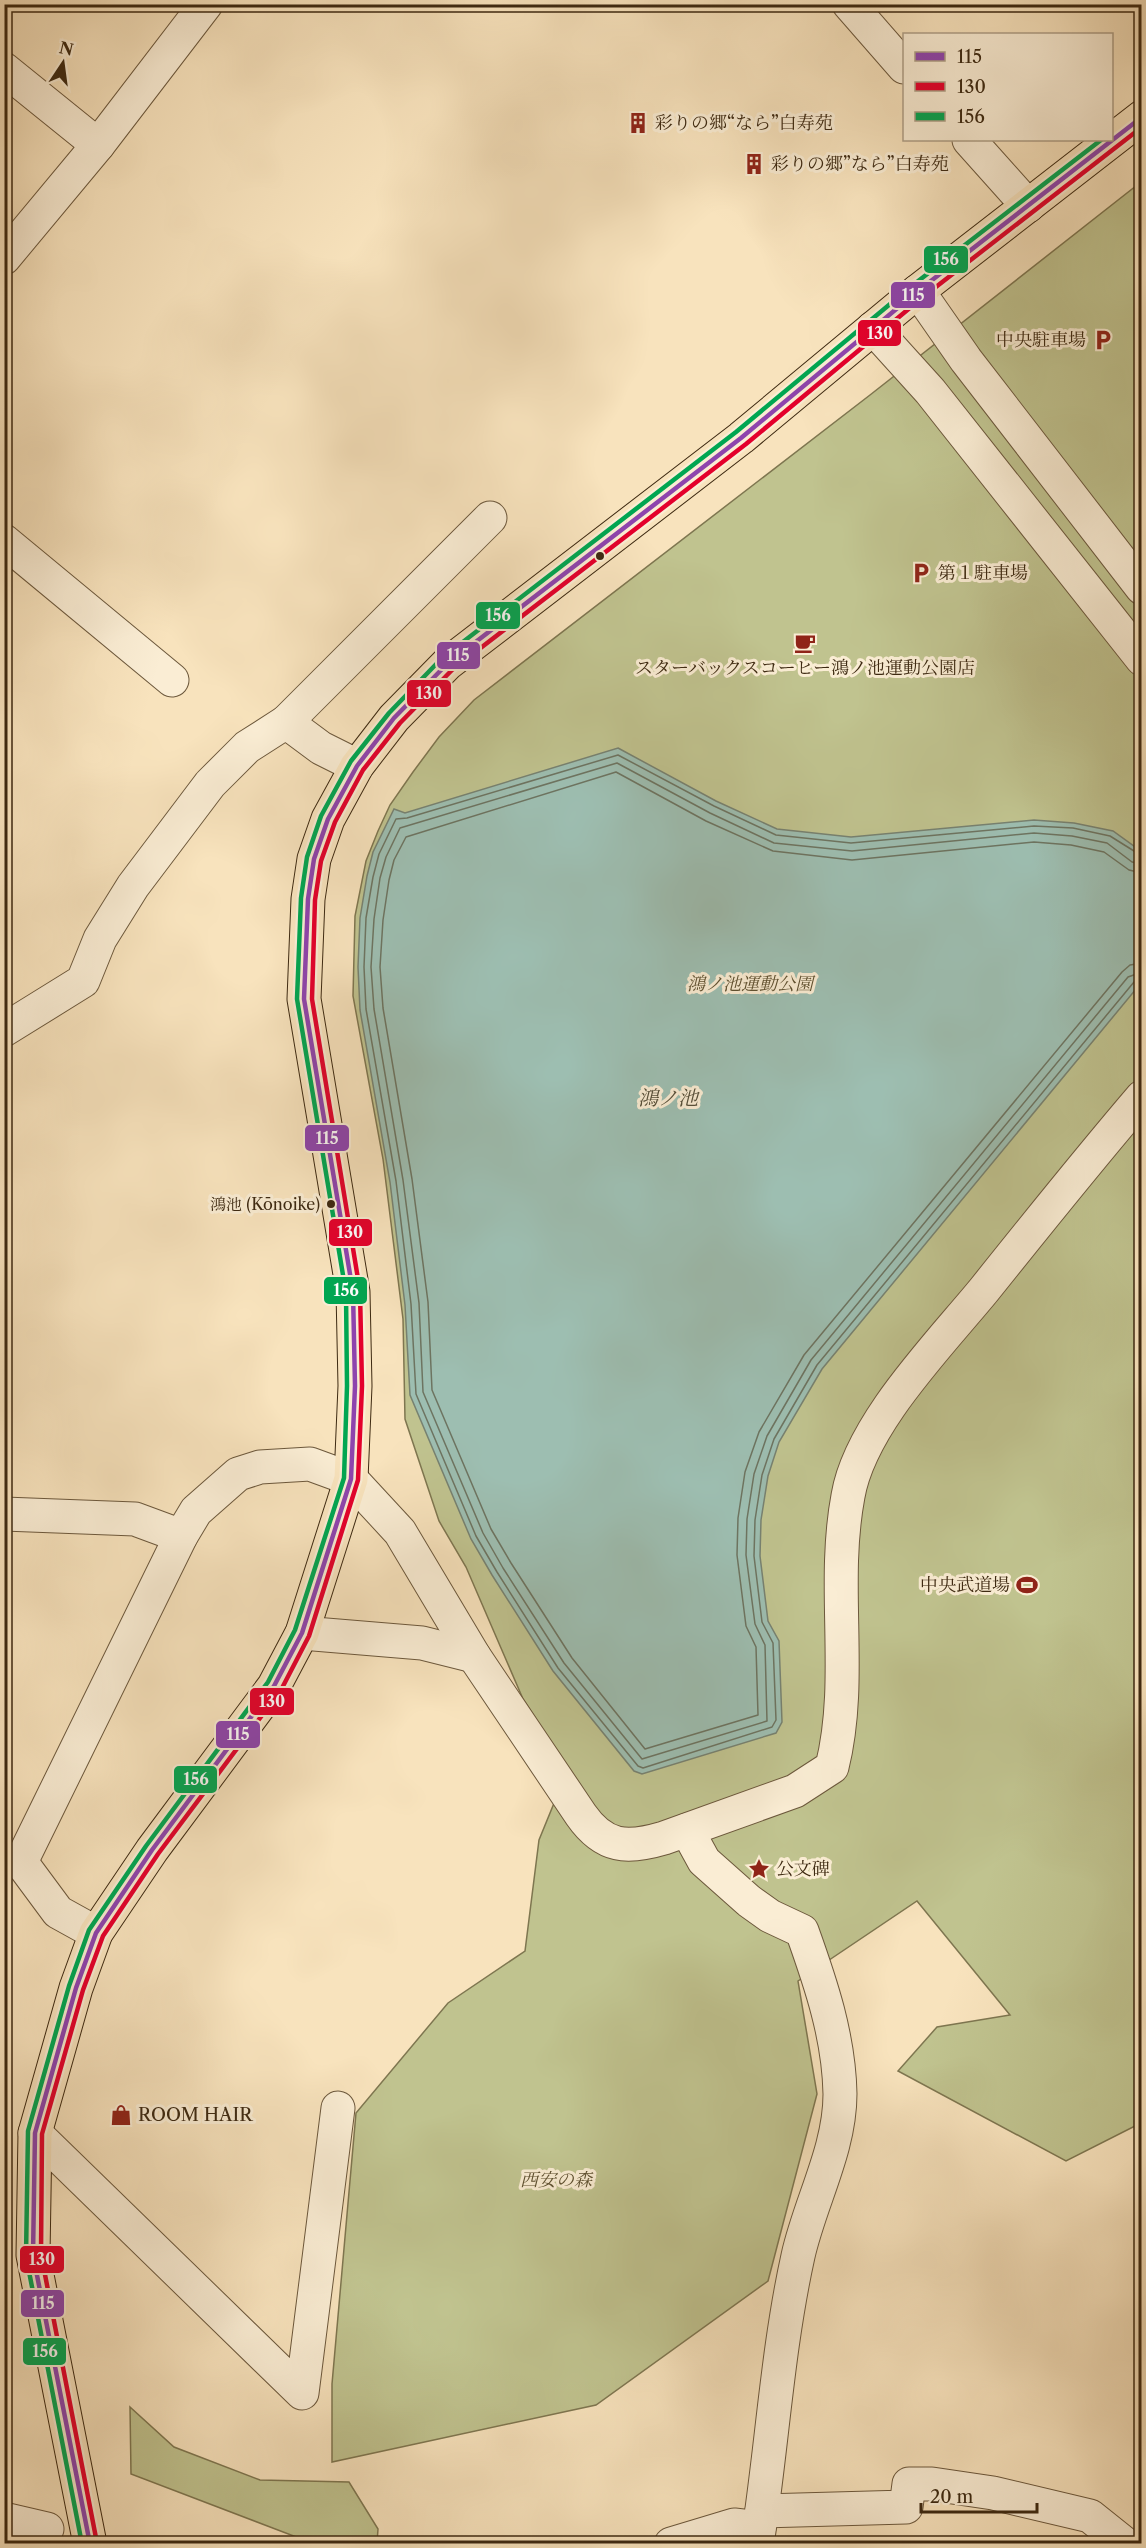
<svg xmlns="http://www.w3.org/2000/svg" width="1146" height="2548" viewBox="0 0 1146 2548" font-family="'Libre Caslon Text','Noto Serif JP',serif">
	<rect width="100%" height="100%" fill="#f8e3bd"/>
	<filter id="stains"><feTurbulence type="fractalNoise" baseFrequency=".00333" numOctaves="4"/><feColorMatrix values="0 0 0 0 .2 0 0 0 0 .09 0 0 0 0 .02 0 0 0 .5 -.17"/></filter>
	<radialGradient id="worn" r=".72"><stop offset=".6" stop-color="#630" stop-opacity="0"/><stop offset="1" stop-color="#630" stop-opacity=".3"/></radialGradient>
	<g fill="#c0c38f" stroke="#7e7650" stroke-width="1.5">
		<polygon points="1141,182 1141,2123 1066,2161 898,2071 937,2027 1010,2015 917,1901 798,1981 817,2094 768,2281 596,2405 332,2462 332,2384 356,2113 448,2003 525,1951 539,1840 568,1769 523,1699 466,1567 439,1521 405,1419 403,1319 383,1159 353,996 355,916 366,861 378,831 390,805 413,772 439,737 474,700 870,395"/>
		<polygon points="130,2407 174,2447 260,2480 349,2482 378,2529 377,2543 312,2543 131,2474"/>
	</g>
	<polygon fill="#9dbeb1" stroke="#778271" stroke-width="1.5" points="618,748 716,801 777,829 851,837 1034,820 1074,823 1113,831 1142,852 1141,983 822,1369 779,1442 768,1476 761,1520 760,1556 768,1621 779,1641 782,1722 776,1733 642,1774 634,1771 553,1671 492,1575 471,1539 410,1395 405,1305 390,1182 360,1010 358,967 360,918 367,876 373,852 394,809 405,813"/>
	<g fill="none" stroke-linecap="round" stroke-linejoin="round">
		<g stroke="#6d7461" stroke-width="1.5">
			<polyline points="1142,856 1110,836 1073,828 1034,826 851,843 776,835 714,806 618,755 407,818 396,819 379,854 373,877 366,918 364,967 366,1009 396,1181 411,1304 416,1394 476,1536 497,1572 558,1668 638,1766 643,1768 772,1727 776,1720 773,1643 762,1622 754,1556 755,1520 762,1475 774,1439 817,1365 1134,982 1142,980"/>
			<polyline points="1142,864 1132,862 1107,843 1072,836 1034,833 852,851 774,843 710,813 617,763 400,828 386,857 380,878 374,919 371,967 374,1009 403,1180 419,1303 423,1392 483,1533 503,1568 564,1663 642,1759 767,1721 765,1645 755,1624 746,1555 747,1519 754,1474 767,1436 811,1360 1128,977 1142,972"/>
			<polyline points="1142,873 1129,870 1104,852 1071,845 1034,842 852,860 773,851 706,821 616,772 406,837 394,860 389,880 383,920 380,967 383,1008 412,1179 428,1302 432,1390 491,1529 511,1563 572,1658 645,1749 758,1715 756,1647 746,1626 737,1555 738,1518 745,1472 759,1432 804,1355 1122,972 1130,965 1142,963"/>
		</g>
		<defs>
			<g id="minor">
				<polyline points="849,4 904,67"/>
				<polyline points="4,69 98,145"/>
				<polyline points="969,140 1028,206"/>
				<polyline points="4,258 98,145 206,4"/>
				<polyline points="918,291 966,360 1142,588"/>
				<polyline points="873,328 930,391 1142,659"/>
				<polyline points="4,541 172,680"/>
				<polyline points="286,722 490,518"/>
				<polyline points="4,1030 83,981 100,939 133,886 210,784 247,747 286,722 321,748 357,766"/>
				<polyline points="4,1514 135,1519 181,1536"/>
				<polyline points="302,1633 422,1643 474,1656"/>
				<path d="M 687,1830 L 704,1861 L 749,1901 L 770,1916 L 802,1931 C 821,1984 839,2037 840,2094 C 840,2150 810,2202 798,2256 C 777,2351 772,2448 757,2544"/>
				<polyline points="4,1862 21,1862 58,1912 96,1933"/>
				<path d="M 21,1862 L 181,1536 L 196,1511 L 238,1474 L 260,1467 L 310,1464 L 351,1479 L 400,1532 L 474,1656 L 581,1815 C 604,1848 627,1849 664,1838 L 795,1791 L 832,1767 C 854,1679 831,1586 848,1496 C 860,1425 938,1346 984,1290 C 1036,1225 1088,1160 1142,1097"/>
				<polyline points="35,2133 302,2393 338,2108"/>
				<polyline points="762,2511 906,2507 909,2484 932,2484 993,2493 1090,2516 1125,2544"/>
				<polyline points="4,2519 47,2529"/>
				<polyline points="671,2544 734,2525 759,2528"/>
			</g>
			<polyline id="major" points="90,2544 33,2255 35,2133 76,1988 96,1933 152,1850 274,1686 302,1633 351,1479 355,1386 353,1292 304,999 308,899 314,859 328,819 357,766 394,718 447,664 741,438 918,291 1142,117"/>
		</defs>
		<use href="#minor" stroke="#6c583c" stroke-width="35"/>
		<use href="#major" stroke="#3d2911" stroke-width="35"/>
		<use href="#minor" stroke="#faedd4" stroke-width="33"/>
		<use href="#major" stroke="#f8e3bd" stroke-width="33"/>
		<defs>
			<polyline id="bus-1" points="90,2544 33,2255 35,2133 76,1988 96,1933 152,1850 274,1686 302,1633 351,1479 355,1386 353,1292 304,999 308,899 314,859 328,819 357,766 394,718 447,664 741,438 918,291 1142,117"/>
			<polyline id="bus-2" points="97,2543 41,2254 42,2134 83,1990 103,1936 158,1854 281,1690 309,1636 358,1480 362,1386 360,1291 312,999 315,900 321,861 335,822 363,770 400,723 452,670 746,444 923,297 1142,127"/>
			<polyline id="bus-3" points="82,2544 26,2256 28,2131 69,1986 89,1930 146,1846 268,1682 295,1630 344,1478 347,1386 346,1293 297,999 301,898 307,857 321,816 351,761 389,713 442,658 736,432 913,285 1101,140"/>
		</defs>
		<use href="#bus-1" stroke="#faedd4" stroke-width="9"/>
		<use href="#bus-2" stroke="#faedd4" stroke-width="9"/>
		<use href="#bus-3" stroke="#faedd4" stroke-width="9"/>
		<use href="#bus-1" stroke="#8e44ad" stroke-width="4.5"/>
		<use href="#bus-2" stroke="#e4002b" stroke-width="4.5"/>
		<use href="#bus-3" stroke="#00a651" stroke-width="4.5"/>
	</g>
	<defs>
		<symbol id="building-bare" viewBox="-9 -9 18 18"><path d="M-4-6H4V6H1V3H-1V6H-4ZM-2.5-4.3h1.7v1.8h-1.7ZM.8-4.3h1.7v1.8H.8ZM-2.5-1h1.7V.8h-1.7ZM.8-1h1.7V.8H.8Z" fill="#8f2418" stroke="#faedd4" stroke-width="2.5" paint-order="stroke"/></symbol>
		<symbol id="parking-bare" viewBox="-9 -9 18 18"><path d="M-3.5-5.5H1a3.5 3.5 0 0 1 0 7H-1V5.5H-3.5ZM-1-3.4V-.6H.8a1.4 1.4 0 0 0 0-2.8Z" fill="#8f2418" stroke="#faedd4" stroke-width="2.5" paint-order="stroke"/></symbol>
		<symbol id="cafe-bare" viewBox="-9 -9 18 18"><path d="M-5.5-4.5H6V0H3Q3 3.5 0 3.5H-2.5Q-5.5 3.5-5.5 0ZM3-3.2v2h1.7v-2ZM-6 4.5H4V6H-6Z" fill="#8f2418" stroke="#faedd4" stroke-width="2.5" paint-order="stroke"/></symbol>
		<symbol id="stadium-bare" viewBox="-9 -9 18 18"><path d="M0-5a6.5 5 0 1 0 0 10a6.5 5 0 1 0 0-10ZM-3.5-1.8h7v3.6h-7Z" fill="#8f2418" stroke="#faedd4" stroke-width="2.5" paint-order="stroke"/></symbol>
		<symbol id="sight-bare" viewBox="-9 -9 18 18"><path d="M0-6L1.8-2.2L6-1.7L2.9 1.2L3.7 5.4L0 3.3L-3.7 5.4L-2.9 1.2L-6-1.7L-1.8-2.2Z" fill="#8f2418" stroke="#faedd4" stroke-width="2.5" paint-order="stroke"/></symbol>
		<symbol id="shop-bare" viewBox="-9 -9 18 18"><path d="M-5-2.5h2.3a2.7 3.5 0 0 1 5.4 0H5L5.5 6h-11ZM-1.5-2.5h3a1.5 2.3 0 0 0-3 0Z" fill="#8f2418" stroke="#faedd4" stroke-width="2.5" paint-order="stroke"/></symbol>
	</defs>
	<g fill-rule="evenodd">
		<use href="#building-bare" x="623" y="108" width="30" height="30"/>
		<use href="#building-bare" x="739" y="149" width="30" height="30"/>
		<use href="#parking-bare" x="1088" y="325" width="30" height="30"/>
		<use href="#parking-bare" x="906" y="558" width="30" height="30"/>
		<use href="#cafe-bare" x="790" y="628" width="30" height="30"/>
		<use href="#stadium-bare" x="1012" y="1570" width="30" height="30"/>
		<use href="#sight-bare" x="744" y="1854" width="30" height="30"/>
		<use href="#shop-bare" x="106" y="2100" width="30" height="30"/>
	</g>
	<g fill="#3d2911" stroke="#faedd4" stroke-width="2">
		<circle cx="600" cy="556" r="5"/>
		<circle cx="331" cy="1204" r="5"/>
	</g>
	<g text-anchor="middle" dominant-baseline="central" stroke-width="6" stroke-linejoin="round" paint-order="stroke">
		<g font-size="16" fill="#3d2911" stroke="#faedd4" text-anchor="end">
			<text x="320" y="1204">鴻池 (Kōnoike)</text>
		</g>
		<g font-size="18" fill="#3d2911" stroke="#faedd4" text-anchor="start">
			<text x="655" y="123">彩りの郷“なら”白寿苑</text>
			<text x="771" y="164">彩りの郷”なら”白寿苑</text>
			<text x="1086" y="340" text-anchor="end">中央駐車場</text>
			<text x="938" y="573">第１駐車場</text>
			<text x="805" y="668" text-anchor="middle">スターバックスコーヒー鴻ノ池運動公園店</text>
			<text x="1010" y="1585" text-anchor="end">中央武道場</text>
			<text x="776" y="1869">公文碑</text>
			<text x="138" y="2115">ROOM HAIR</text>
		</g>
		<g font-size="18" font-style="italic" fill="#5e5030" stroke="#faedd4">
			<text x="750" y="984">鴻ノ池運動公園</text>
			<text x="556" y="2180">西安の森</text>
		</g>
		<g font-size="20" font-style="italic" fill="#554e39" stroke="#faedd4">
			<text x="668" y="1098">鴻ノ池</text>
		</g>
	</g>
	<g stroke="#faedd4" stroke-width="2">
		<rect x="923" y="245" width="46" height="29" rx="6" fill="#00a651"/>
		<rect x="890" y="281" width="46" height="28" rx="6" fill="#8e44ad"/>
		<rect x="857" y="319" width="45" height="28" rx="6" fill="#e4002b"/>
		<rect x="475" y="601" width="46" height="29" rx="6" fill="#00a651"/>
		<rect x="436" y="641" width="45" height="29" rx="6" fill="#8e44ad"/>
		<rect x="406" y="679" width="46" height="29" rx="6" fill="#e4002b"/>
		<rect x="304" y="1124" width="46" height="28" rx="6" fill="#8e44ad"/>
		<rect x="328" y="1218" width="45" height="29" rx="6" fill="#e4002b"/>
		<rect x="323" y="1276" width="45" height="29" rx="6" fill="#00a651"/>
		<rect x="249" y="1687" width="46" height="29" rx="6" fill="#e4002b"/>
		<rect x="215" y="1720" width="46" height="29" rx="6" fill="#8e44ad"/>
		<rect x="173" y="1765" width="45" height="29" rx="6" fill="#00a651"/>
		<rect x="19" y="2245" width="46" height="29" rx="6" fill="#e4002b"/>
		<rect x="20" y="2289" width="45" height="29" rx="6" fill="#8e44ad"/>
		<rect x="22" y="2337" width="45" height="29" rx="6" fill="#00a651"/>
	</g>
	<g font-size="16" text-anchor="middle" font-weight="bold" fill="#fff">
		<text x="946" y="265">156</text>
		<text x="913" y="301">115</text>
		<text x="880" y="339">130</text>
		<text x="498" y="621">156</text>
		<text x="458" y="661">115</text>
		<text x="429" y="699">130</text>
		<text x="327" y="1144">115</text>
		<text x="350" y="1238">130</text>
		<text x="346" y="1296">156</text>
		<text x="272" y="1707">130</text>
		<text x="238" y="1740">115</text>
		<text x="196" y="1785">156</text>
		<text x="42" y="2265">130</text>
		<text x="43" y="2309">115</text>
		<text x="45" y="2357">156</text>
	</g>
	<rect width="1146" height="2548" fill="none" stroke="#f8e3bd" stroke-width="24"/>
	<rect x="6" y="6" width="1134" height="2536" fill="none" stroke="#3d2911" stroke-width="3"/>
	<rect x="12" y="12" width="1122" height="2524" fill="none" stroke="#3d2911" stroke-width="1.5"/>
	<rect x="903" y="33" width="210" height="108" fill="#faedd4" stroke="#ae9f86" stroke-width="1.5"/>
	<rect x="915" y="52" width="30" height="9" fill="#8e44ad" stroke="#ae9f86" stroke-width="1.5"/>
	<text x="957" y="63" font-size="18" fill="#3d2911">115</text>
	<rect x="915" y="82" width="30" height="9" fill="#e4002b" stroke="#ae9f86" stroke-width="1.5"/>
	<text x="957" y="93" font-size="18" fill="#3d2911">130</text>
	<rect x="915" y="112" width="30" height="9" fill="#00a651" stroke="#ae9f86" stroke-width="1.5"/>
	<text x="957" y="123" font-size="18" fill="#3d2911">156</text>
	<g transform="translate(63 63) rotate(13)" stroke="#faedd4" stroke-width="4.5" paint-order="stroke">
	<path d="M0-4.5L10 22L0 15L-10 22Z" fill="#3d2911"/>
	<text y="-9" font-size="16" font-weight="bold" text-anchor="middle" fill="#3d2911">N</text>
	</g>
	<path d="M921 2503v9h116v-9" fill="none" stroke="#3d2911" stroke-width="3"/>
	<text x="930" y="2503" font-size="18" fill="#3d2911" stroke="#faedd4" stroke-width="4.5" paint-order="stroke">20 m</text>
	<rect width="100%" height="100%" filter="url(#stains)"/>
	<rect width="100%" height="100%" fill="url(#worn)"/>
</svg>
